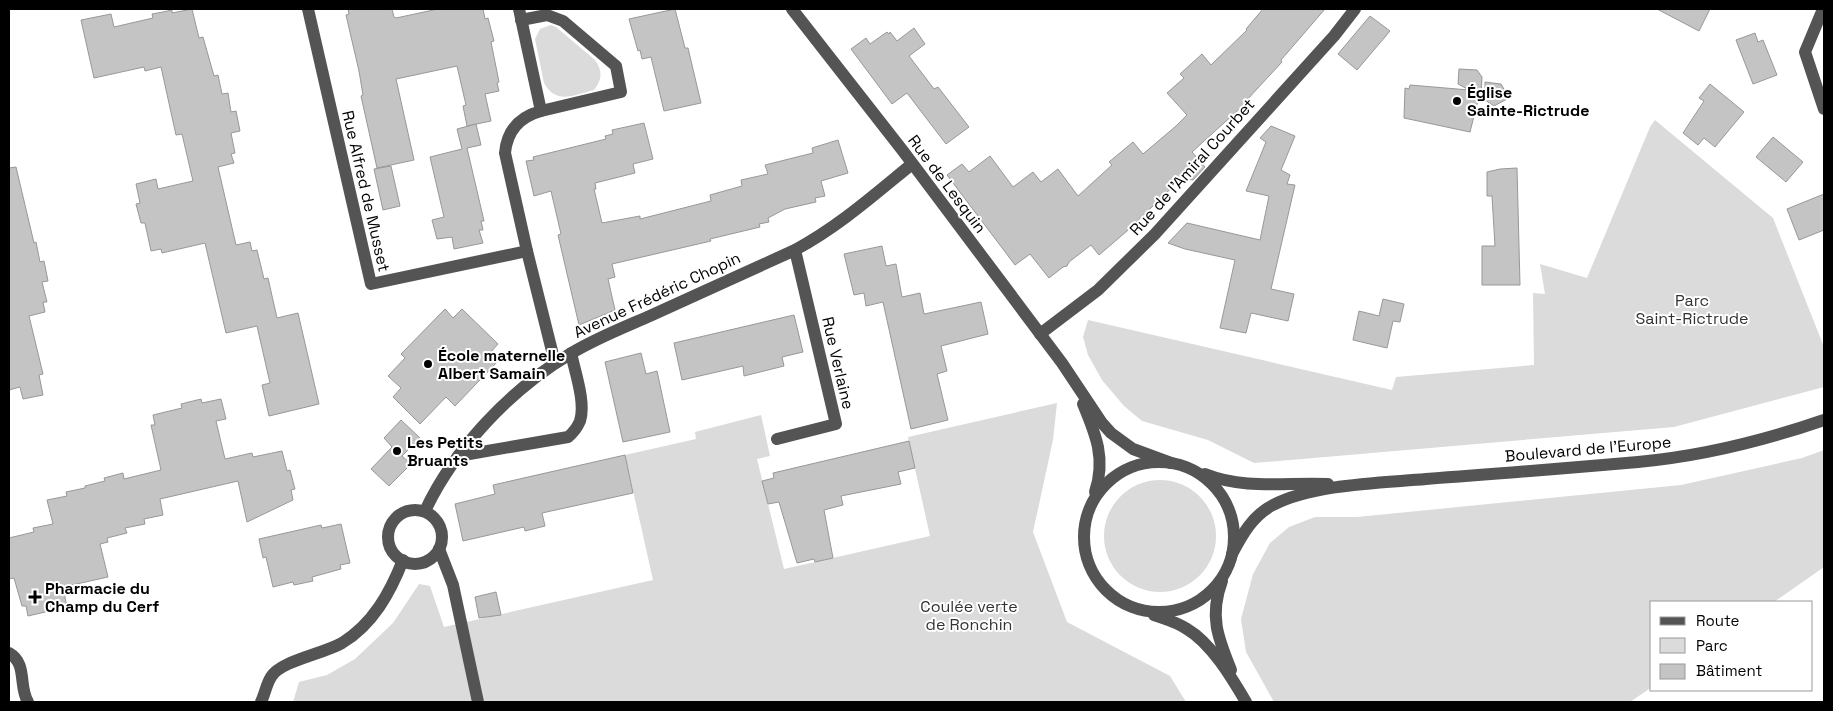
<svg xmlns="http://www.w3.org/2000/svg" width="1833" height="711" viewBox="0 0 1833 711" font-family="'Space Grotesk',sans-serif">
	<rect width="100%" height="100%" fill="#fff"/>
	<g fill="#dbdbdb">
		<path d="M 551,25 L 556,27 L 595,60 C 603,71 602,80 594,90 C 574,95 556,105 544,83 L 535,39 L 540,29 Z"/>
		<polygon points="1655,120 1773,218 1824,347 1824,387 1674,427 1254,463 1208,440 1142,421 1124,406 1102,380 1088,355 1083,337 1088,320 1392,390 1396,377 1534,365 1533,293 1545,294 1540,264 1587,278 1650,127"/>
		<polygon points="1057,403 1053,440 1033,532 1067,622 1170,676 1186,702 293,702 299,682 327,675 355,659 393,623 419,584 430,586 444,627 653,580 625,455 696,439 695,432 761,415 770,456 757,459 784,569 930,536 908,437"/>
		<polygon points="1824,450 1824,567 1774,602 1652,602 1652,687 1630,702 1274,702 1246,652 1241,619 1253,574 1270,543 1289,527 1315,517 1357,517 1681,485 1802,458"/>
		<circle cx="1160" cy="536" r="56"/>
	</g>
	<g fill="#c4c4c4" stroke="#989898">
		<polygon points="192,9 199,38 203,37 214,76 218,75 222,94 228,93 231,112 236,111 240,131 231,133 235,153 231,154 234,163 218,167 236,245 250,242 252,251 257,250 264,279 268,278 277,318 298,313 319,404 269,416 262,385 270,383 257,326 226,333 205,243 162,253 161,249 151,251 145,223 141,223 136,204 140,203 136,184 156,179 158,189 193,181 182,134 176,135 161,67 145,71 144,67 94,78 81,20 111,14 114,27 153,18 152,14 163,12 172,10 172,13"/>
		<polygon points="348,9 392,9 394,17 396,18 438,9 483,9 485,19 488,18 494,41 491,42 499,82 497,83 499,91 485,94 491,121 467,126 463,106 466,105 457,66 396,79 414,160 377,168 361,96 363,95 359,71 346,15 349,14"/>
		<polygon points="675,9 685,48 688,48 701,103 664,111 651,57 642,59 640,50 638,51 629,19"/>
		<polygon points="1263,9 1325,9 1281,60 1282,62 1245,102 1246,103 1192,152 1205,167 1193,180 1189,179 1185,175 1127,231 1099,255 1091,245 1069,262 1067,266 1063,267 1049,278 1030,254 1015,265 947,175 962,164 969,172 990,156 1013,187 1033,172 1041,182 1058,169 1078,196 1112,165 1109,162 1133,142 1143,154 1176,126 1187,115 1167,93 1184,78 1180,74 1202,54 1211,65 1247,30 1246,29"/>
		<polygon points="1657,9 1710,9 1699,31"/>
		<polygon points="1370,16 1390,31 1357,70 1338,54"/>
		<polygon points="914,28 925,44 909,56 934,89 938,87 969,127 946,144 907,93 892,104 851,49 866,38 870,44 887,32 889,34 890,32 897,41"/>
		<polygon points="1755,33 1758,42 1763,40 1777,75 1753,84 1736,40"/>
		<polygon points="1459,69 1477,70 1482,77 1481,97 1479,96 1470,132 1404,118 1405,88 1409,89 1410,85 1469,90 1458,84"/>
		<polygon points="1485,82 1501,84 1509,98 1494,106 1485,100"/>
		<polygon points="1710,84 1744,112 1715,147 1704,138 1698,145 1683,133 1704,101 1699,98"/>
		<polygon points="644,123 653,159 633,164 635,173 595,183 596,189 594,189 602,223 640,216 640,219 711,201 710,195 742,186 741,180 768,174 765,165 813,153 812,148 838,140 848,173 821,181 825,196 815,198 816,202 785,209 768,218 769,222 759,224 760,227 710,239 711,241 612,264 615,277 608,279 615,310 579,325 558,235 561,234 551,191 534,196 526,161 534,160 533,157 606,139 605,136 613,134 612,130"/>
		<polygon points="476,124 481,145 467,148 484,221 481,221 483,230 479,230 483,243 454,249 452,237 437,239 432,220 444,217 430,157 462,149 457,129"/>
		<polygon points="1271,126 1295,136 1281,170 1290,175 1287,184 1295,185 1271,289 1294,294 1288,321 1251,313 1246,333 1220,328 1235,260 1185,249 1168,243 1187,223 1260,240 1269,196 1246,191 1266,142 1260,138"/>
		<polygon points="1773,137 1803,162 1786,182 1756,157"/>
		<polygon points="391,166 400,206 383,210 374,169"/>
		<polygon points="16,167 34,243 36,242 40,262 44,261 48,281 42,282 47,302 43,302 45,312 29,316 43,374 39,375 43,395 23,399 20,387 9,390 9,168"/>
		<polygon points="1517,168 1520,285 1482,285 1482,246 1495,246 1492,196 1487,196 1487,172 1500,169"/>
		<polygon points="1824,194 1824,230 1799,240 1787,209"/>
		<polygon points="882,246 886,266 896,264 902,297 920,293 924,314 981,302 988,334 941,346 947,371 937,374 948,420 911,429 883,302 866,306 864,293 854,295 844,254"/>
		<polygon points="1383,299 1404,304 1400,322 1393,321 1387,348 1353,340 1359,311 1379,316"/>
		<polygon points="445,309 453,318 462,309 498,344 490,353 498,361 455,406 446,397 420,424 393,397 401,388 388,376 405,358 401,354"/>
		<polygon points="794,315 803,352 782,357 784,366 744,376 743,366 682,380 674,343"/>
		<polygon points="641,353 646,374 657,371 670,432 623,442 605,362"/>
		<polygon points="201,399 202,403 221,399 226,419 216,421 225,459 252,453 253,457 282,451 287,471 290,470 295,489 291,490 293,500 247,522 238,481 160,499 163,515 144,519 145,524 125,528 127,533 107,538 108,542 100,544 108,577 63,587 67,607 28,616 26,606 22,606 14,578 9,579 9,538 34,532 33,528 53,524 47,500 67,496 66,492 85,488 85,486 105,481 104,478 123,473 124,479 161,470 151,425 155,425 153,415 182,408 181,404"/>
		<polygon points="401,420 420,438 402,456 411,464 389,486 371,469 392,447 384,438"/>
		<polygon points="909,441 915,468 898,472 901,484 841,496 843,505 824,510 833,558 815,562 814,559 797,563 779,502 768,504 762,481 774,478 773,473"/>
		<polygon points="625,455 633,493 542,513 545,526 525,531 524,527 463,541 455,504 495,494 493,485"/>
		<polygon points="341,524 350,563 340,565 341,569 312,577 313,581 294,585 293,582 273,587 266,557 263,558 259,539 321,525 322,528"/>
		<polygon points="496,592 501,615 479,618 475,597"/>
	</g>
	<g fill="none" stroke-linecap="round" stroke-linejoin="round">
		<g stroke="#545454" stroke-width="12">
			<polyline points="308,9 371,284 527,251"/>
			<path d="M 519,9 L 541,111 C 519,117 507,131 505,153 L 527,251 L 555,363"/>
			<polyline points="792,9 903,151 1062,363 1102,423 1111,433 1133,449 1171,463"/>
			<polyline points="1823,9 1805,52 1824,109"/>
			<polyline points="521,20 547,15 563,21 616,66 621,92 541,111"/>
			<polyline points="1040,334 1098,290 1155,234 1334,36 1355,9"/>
			<path d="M 1083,404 C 1096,435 1106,459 1095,492"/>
			<polyline points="777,439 836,424 795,250"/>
			<path d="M 458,456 L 568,437 C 573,433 577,428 580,421 C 586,403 575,372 571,353"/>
			<circle cx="1159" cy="537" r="75"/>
			<path d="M 1205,474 C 1245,490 1286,482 1328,484"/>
			<circle cx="415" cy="537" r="27"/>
			<path d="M 425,511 C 454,449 511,389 570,354 C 596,338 625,327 652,315 C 700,293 747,272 795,250 C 838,227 874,195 912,164"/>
			<polyline points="439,549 453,585 478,702"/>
			<path d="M 1232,554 C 1242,535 1253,515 1273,505 C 1313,484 1381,483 1426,479 C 1497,474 1568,468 1638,462 C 1703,456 1763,441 1824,420"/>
			<path d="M 1222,581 C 1209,616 1218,638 1231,670"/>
			<path d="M 1154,615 C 1165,619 1177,622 1187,629 C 1211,643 1232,678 1246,702"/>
			<path d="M 9,653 C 28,664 18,686 28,702"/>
			<path d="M 261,702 C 265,694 266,685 271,677 C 280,661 323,654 342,643 C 373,624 390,593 403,560"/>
		</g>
	</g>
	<g fill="#000" stroke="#fff" stroke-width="2">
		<circle cx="1457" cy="101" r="5"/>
		<circle cx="428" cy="364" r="5"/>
		<circle cx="397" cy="451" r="5"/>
		<path d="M32.5 589.5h5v5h5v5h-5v5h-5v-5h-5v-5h5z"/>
	</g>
	<g text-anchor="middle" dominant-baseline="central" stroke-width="4" stroke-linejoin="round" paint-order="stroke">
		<g font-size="16" font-weight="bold" fill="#000" stroke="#fff" text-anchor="start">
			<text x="1467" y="92">Église<tspan x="1467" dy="18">Sainte-Rictrude</tspan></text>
			<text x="438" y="355">École maternelle<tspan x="438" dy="18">Albert Samain</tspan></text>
			<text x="407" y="442">Les Petits<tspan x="407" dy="18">Bruants</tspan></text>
			<text x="45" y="588">Pharmacie du<tspan x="45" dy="18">Champ du Cerf</tspan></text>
		</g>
		<g font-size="16" fill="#000" stroke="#fff">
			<text transform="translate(1192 167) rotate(-48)">Rue de l'Amiral Courbet</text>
			<text transform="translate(947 184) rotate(53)">Rue de Lesquin</text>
			<text transform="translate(366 191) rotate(77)">Rue Alfred de Musset</text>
			<text transform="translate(657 295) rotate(-25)">Avenue Frédéric Chopin</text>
			<text transform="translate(838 363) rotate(77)">Rue Verlaine</text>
			<text transform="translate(1588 449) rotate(-5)">Boulevard de l'Europe</text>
		</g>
		<g font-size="16" fill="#323232" stroke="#fff">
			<text x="1692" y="300">Parc<tspan x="1692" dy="18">Saint-Rictrude</tspan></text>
			<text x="969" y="606">Coulée verte<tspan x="969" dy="18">de Ronchin</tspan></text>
		</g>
	</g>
	<rect width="1833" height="711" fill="none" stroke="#000000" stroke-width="20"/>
	<rect x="1650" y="601" width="162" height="90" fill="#ffffff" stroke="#999999"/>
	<rect x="1660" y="617" width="25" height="8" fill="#545454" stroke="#999999"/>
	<text x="1696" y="626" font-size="15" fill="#000000">Route</text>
	<rect x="1660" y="638" width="25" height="15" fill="#dbdbdb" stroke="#999999"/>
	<text x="1696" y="651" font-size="15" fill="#000000">Parc</text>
	<rect x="1660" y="664" width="25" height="15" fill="#c4c4c4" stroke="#999999"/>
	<text x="1696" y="676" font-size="15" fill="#000000">Bâtiment</text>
</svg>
